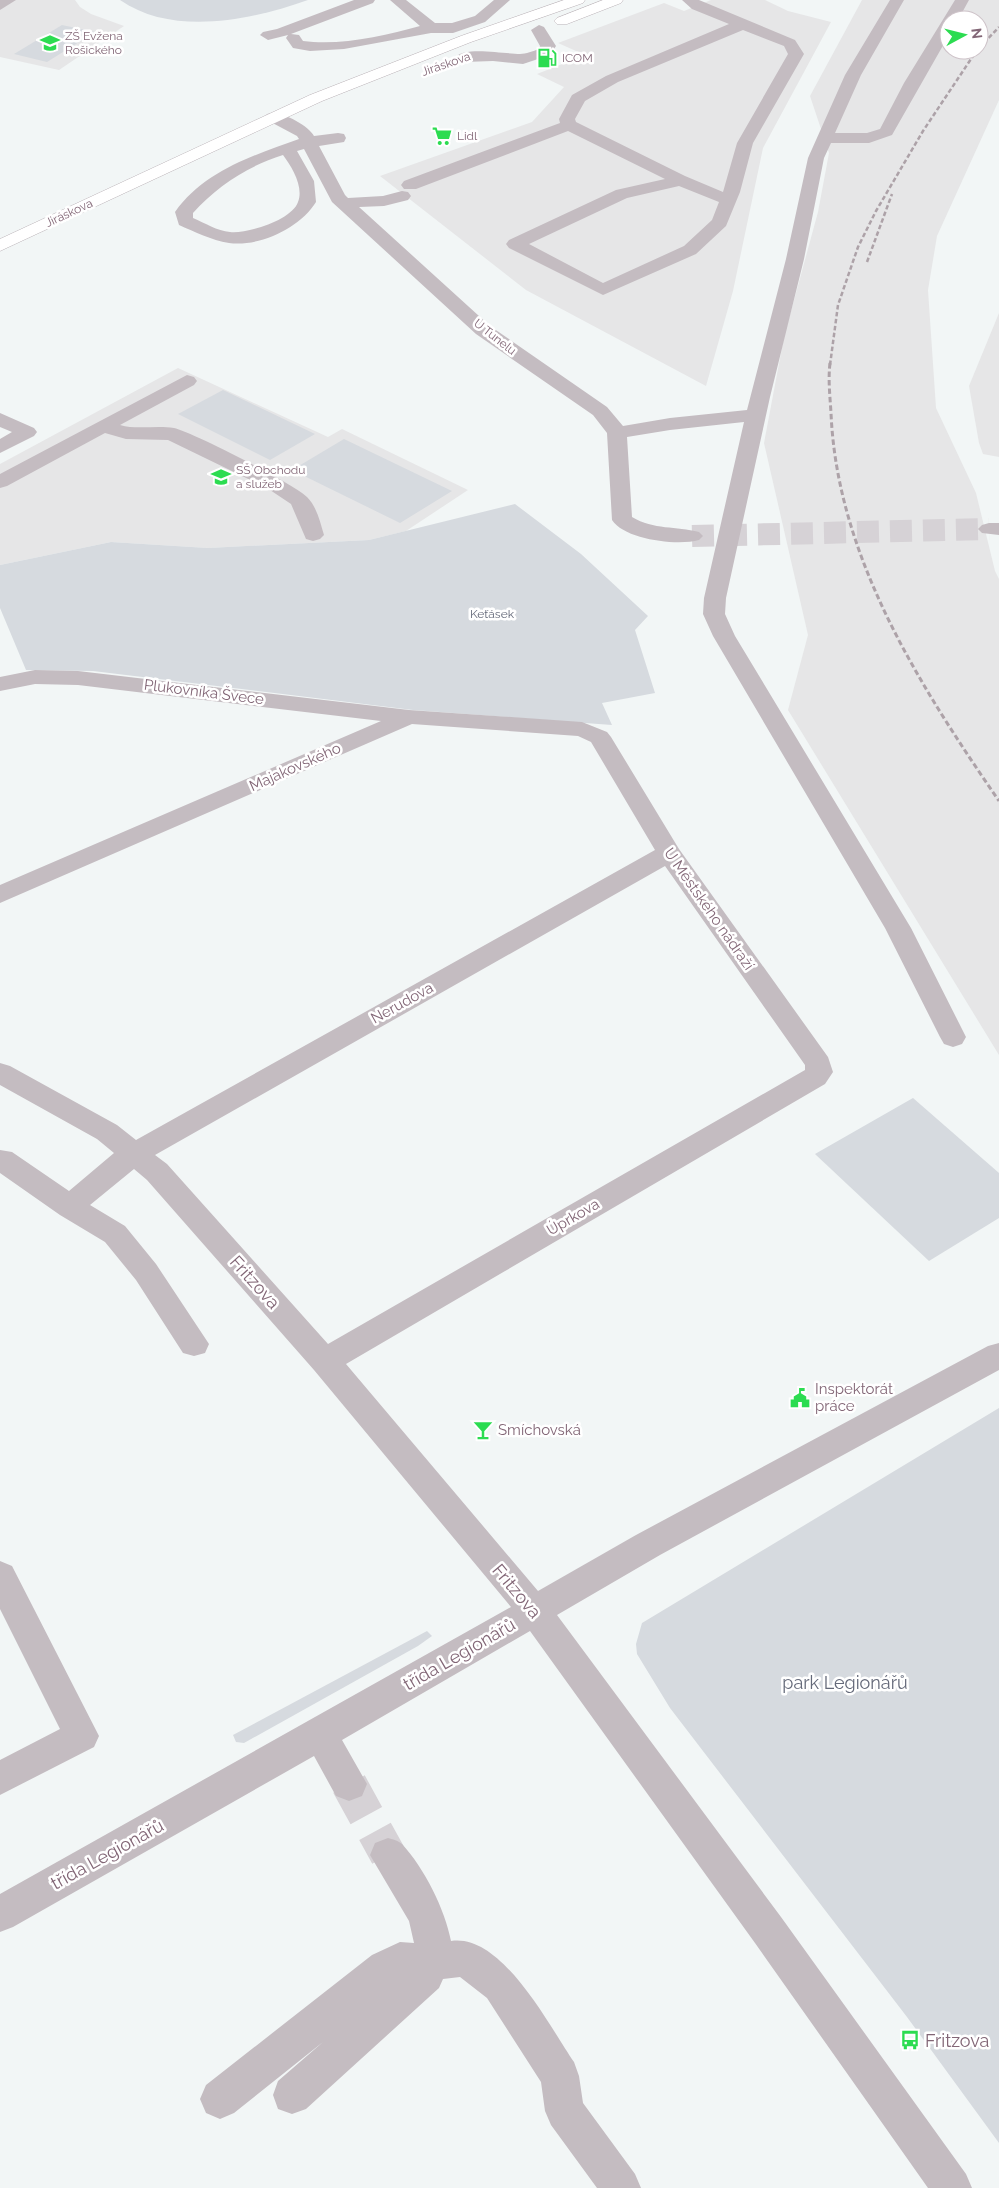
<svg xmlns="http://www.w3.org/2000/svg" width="999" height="2188" viewBox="0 0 999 2188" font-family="Raleway,sans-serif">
	<rect width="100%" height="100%" fill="#f2f6f6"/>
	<g fill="#e6e6e7" fill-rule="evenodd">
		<polygon points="0,0 75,0 80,7 91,14 124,26 59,70 0,57"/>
		<polygon points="711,0 765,0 788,11 831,22 763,148 733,291 706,386 526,290 380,176 532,122 564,87 537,74 585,55 558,43 664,3 684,11"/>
		<path d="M 862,0 L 999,0 L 999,100 L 937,236 L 928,290 L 936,408 L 976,493 L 995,571 L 999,579 L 999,1055 L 788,710 L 808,635 L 764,443 L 784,337 L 818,212 L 829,153 L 810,96 ZM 949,20 L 979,20 L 979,50 L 949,50 Z"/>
		<polygon points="999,313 999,457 983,454 979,443 969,386"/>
		<polygon points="178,368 328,437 342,429 468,490 406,531 369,540 208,548 111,542 0,565 0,464"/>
	</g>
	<g fill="#d6dadf">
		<path d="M 120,0 L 308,0 C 252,20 173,37 120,0 Z"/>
		<polygon points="62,25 95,32 47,62 14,54"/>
		<polygon points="223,390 315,434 270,460 178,414"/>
		<polygon points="344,439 452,491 400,523 292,470"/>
		<polygon points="515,504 581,554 648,616 635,630 655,693 602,703 612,725 413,710 93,671 26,670 0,608 0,565 111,542 208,548 369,540"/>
		<polygon points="913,1098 999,1173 999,1218 929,1261 815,1154"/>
		<polygon points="999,1408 999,2143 907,2017 670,1708 637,1654 636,1644 642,1623"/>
		<polygon points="427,1631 432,1636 418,1646 244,1743 236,1742 233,1735"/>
	</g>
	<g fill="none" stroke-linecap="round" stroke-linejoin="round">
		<polyline stroke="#d6d2d6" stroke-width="22" stroke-dasharray="22 11" stroke-linecap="butt" points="692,536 989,529"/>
		<polyline stroke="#d6d2d6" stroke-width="36" stroke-dasharray="36 18" stroke-linecap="butt" points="349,1784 388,1855"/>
		<defs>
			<g id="major">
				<polygon points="564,0 585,0 583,3 471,42 322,101 0,251 0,239 310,95 461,36"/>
				<polygon points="603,0 623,0 621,3 567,24 557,24 554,21 557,18"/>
			</g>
		</defs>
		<use href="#major" stroke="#bab2b7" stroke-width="1"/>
		<g fill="#c4bcc1" fill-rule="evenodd">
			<polygon points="0,0 16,0 0,10"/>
			<path d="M 354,0 L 375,0 L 373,3 L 291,34 L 299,35 L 303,41 C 340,46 384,36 420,26 L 390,0 L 406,0 L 435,23 L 452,23 L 475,16 L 494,0 L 510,0 L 485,22 L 453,33 L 431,33 L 344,49 L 310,51 L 293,48 L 286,38 L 288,35 L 268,40 L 260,35 L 263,32 L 277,29 Z"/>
			<path d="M 682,0 L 699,0 L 795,40 L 804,54 L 753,143 L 740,192 L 726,226 L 696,254 L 603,295 L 509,248 L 506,244 L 509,240 L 616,190 L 665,179 L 568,131 L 416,189 L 404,189 L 401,185 L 404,181 L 560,123 L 559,119 L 572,95 L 606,76 L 729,24 L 692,9 ZM 743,30 L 784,46 L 788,54 L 737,143 L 723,192 L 685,176 L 576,122 L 575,119 L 585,101 L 618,82 ZM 679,186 L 719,202 L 712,220 L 684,246 L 603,283 L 529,244 L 627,198 Z"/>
			<path d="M 890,0 L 904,0 L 861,75 L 835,133 L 867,133 L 880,129 L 904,83 L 955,0 L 969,0 L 958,20 L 949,20 L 949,35 L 892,135 L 869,143 L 831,143 L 824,158 L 804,259 L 770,397 L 726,598 L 725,614 L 735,636 L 911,928 L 966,1037 L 962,1044 L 953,1047 L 944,1044 L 940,1037 L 885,928 L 713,636 L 703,614 L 704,598 L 744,422 L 670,430 L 627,437 L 632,517 C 654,530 676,526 699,532 L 703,536 L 699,540 C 678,546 625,540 612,520 L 607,433 L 593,415 L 476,334 L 332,202 L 304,149 L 297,151 L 314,181 L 316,202 C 300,228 260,247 229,243 C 211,240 195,232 179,225 L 175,212 C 204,171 254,155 299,139 L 297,136 L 267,120 L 265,117 L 267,114 C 280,110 308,125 314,136 L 338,133 L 344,134 L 346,138 L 344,142 L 319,146 L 345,195 L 348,198 L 383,196 L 402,191 L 408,192 L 411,196 L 408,200 L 384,206 L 359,207 L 490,326 L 607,407 L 623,426 L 670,418 L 747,410 L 786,259 L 808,158 L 845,75 ZM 283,155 C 292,167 304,187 298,202 C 292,220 247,234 230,232 C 217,231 205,223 193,218 L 193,213 C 217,186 248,166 283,155 Z"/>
			<path d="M 539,25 L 544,27 L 556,46 L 550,55 L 523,64 L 493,61 L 464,62 L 456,57 C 464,46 506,54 520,54 C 526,54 533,51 539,49 L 540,46 L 531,30 Z"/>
			<path d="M 187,375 L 194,377 L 197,381 L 194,385 L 120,425 C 137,430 156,425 174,428 C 190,431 296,485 307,497 C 317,507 320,522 324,535 L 320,539 L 313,541 L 306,539 L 291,504 L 267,488 L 168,440 L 126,439 L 105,433 L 7,486 L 0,488 L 0,474 Z"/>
			<polygon points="0,413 34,428 37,432 34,436 0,453 0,439 12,432 0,427"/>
			<polygon points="989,523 999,523 999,535 982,533 978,529 982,525"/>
			<path d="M 35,670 L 78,671 L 409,710 L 582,722 L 607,732 L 611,737 L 679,849 L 828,1057 L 833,1072 L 825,1084 L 346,1364 L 538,1591 L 636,1535 L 988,1346 L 999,1343 L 999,1370 L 660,1555 L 557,1615 L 781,1917 L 966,2174 L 972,2188 L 928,2188 L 755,1943 L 530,1631 L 342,1740 L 367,1784 L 362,1796 L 349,1801 L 336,1796 L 314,1756 L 13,1927 L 0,1932 L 0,1894 L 511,1607 L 314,1370 L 147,1180 L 134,1169 L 90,1205 L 125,1226 L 156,1264 L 209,1344 L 205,1353 L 194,1356 L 183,1353 L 136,1280 L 105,1242 L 60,1215 L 0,1173 L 0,1150 L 12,1152 L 69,1191 L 114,1153 L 97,1139 L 0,1085 L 0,1063 L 10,1066 L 117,1125 L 136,1140 L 655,850 L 591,742 L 578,736 L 412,724 L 0,903 L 0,885 L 381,721 L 78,685 L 35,684 L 0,691 L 0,677 ZM 665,866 L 805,1065 L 805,1070 L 328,1344 L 167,1164 L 155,1155 Z"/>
			<polygon points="0,1561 12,1566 99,1736 94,1747 0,1795 0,1760 60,1729 0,1609"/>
			<path d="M 388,1838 C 392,1839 399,1841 402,1844 C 424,1868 445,1909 451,1941 C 502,1933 549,2026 574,2062 L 579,2076 L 583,2103 L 635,2174 L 641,2188 L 597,2188 L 551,2125 L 545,2111 L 541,2082 L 487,1998 L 460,1977 L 443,1979 L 439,1988 L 306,2109 L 292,2114 L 278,2109 L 273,2095 L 278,2081 L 323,2042 L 234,2113 L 220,2119 L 206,2113 L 200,2099 L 206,2085 L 372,1955 L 400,1942 L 414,1943 L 409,1921 L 370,1855 L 375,1843 Z"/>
		</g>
		<use href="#major" fill="#fff" fill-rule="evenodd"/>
		<g stroke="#ada2a8" stroke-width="2.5" stroke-dasharray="4.5 2.5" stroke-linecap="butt">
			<polyline points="979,48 999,27"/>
			<polyline points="867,262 892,194"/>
			<polyline points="830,365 838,305 858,247 876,211 923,131 977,50"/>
		</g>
		<path stroke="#ada2a8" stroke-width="3" stroke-dasharray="5.5 3" stroke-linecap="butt" d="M 830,363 C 828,380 830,396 831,413 C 837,557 920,686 999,801"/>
	</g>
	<defs>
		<symbol id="school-bare" viewBox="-9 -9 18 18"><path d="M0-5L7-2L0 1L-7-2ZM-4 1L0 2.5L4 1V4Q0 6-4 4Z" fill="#2cdc51" stroke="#fff" stroke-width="2.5" paint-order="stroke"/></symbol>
		<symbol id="fuel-bare" viewBox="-9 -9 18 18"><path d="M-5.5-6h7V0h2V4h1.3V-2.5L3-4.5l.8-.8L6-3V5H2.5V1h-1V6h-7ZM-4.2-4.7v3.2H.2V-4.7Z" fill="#2cdc51" stroke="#fff" stroke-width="2.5" paint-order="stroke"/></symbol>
		<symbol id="supermarket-bare" viewBox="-9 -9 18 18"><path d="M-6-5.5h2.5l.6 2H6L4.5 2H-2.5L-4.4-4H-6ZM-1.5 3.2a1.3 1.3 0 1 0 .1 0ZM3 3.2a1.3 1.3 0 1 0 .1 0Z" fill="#2cdc51" stroke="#fff" stroke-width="2.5" paint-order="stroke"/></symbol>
		<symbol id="university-bare" viewBox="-9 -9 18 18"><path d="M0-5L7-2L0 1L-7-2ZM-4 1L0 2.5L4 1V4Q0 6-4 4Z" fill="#2cdc51" stroke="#fff" stroke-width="2.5" paint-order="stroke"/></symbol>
		<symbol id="civic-bare" viewBox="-9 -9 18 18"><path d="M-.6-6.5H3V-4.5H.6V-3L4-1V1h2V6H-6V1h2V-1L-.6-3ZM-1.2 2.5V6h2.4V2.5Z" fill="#2cdc51" stroke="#fff" stroke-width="2.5" paint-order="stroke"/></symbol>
		<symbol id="bar-bare" viewBox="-9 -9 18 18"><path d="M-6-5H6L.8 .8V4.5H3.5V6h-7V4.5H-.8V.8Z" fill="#2cdc51" stroke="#fff" stroke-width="2.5" paint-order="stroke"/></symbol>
		<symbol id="bus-bare" viewBox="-9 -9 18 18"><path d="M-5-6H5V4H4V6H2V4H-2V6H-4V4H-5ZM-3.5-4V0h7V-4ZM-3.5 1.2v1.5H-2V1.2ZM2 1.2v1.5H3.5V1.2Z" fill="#2cdc51" stroke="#fff" stroke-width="2.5" paint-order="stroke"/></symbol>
	</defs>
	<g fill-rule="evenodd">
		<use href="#school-bare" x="36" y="29" width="28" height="28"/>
		<use href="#fuel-bare" x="533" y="44" width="28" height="28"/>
		<use href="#supermarket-bare" x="428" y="122" width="28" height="28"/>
		<use href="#university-bare" x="207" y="463" width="28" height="28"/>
		<use href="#civic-bare" x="786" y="1384" width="28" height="28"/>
		<use href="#bar-bare" x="469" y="1416" width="28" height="28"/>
		<use href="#bus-bare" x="896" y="2026" width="28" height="28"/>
	</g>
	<g text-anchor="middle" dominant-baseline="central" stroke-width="5" stroke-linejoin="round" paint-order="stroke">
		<g font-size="12" fill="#826676" stroke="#fff" text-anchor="start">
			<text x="65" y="36">ZŠ Evžena<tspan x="65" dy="14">Rošického</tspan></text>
			<text x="562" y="58">ICOM</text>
			<text x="457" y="136">Lidl</text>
			<text x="236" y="470">SŠ Obchodu<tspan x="236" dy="14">a služeb</tspan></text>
		</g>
		<g font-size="12" fill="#826676" stroke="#fff">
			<text transform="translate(446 64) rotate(-19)">Jiráskova</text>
			<text transform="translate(69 213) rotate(-25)">Jiráskova</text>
			<text transform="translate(495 337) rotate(38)">U Tunelu</text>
		</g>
		<g font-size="12" fill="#646979" stroke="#fff">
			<text x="492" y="614">Keťásek</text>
		</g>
		<g font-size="15" fill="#826676" stroke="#fff">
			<text transform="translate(204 692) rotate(7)">Plukovníka Švece</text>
			<text transform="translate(295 767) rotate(-24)">Majakovského</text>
			<text transform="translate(709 909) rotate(55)">U Městského nádraží</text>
			<text transform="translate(402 1003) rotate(-29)">Nerudova</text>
			<text transform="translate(573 1217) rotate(-30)">Úprkova</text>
		</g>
		<g font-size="15" fill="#826676" stroke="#fff" text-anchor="start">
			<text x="815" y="1389">Inspektorát<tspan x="815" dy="17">práce</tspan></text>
			<text x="498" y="1430">Smíchovská</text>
		</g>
		<g font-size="18" fill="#826676" stroke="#fff">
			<text transform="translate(255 1282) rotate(48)">Fritzova</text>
			<text transform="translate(517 1591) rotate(50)">Fritzova</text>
			<text transform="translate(459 1654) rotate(-30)">třída Legionářů</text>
			<text transform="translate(107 1854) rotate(-29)">třída Legionářů</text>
		</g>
		<g font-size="18" fill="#646979" stroke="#fff">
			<text x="845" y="1682">park Legionářů</text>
		</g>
		<g font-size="18" fill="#826676" stroke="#fff" text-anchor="start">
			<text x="925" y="2040">Fritzova</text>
		</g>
	</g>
	<g transform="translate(964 35) rotate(83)"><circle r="24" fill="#ffffff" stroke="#cdc2c8"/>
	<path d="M0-4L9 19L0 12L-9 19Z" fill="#2cdc51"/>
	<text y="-8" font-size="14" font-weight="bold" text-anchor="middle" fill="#826676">N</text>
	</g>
</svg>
